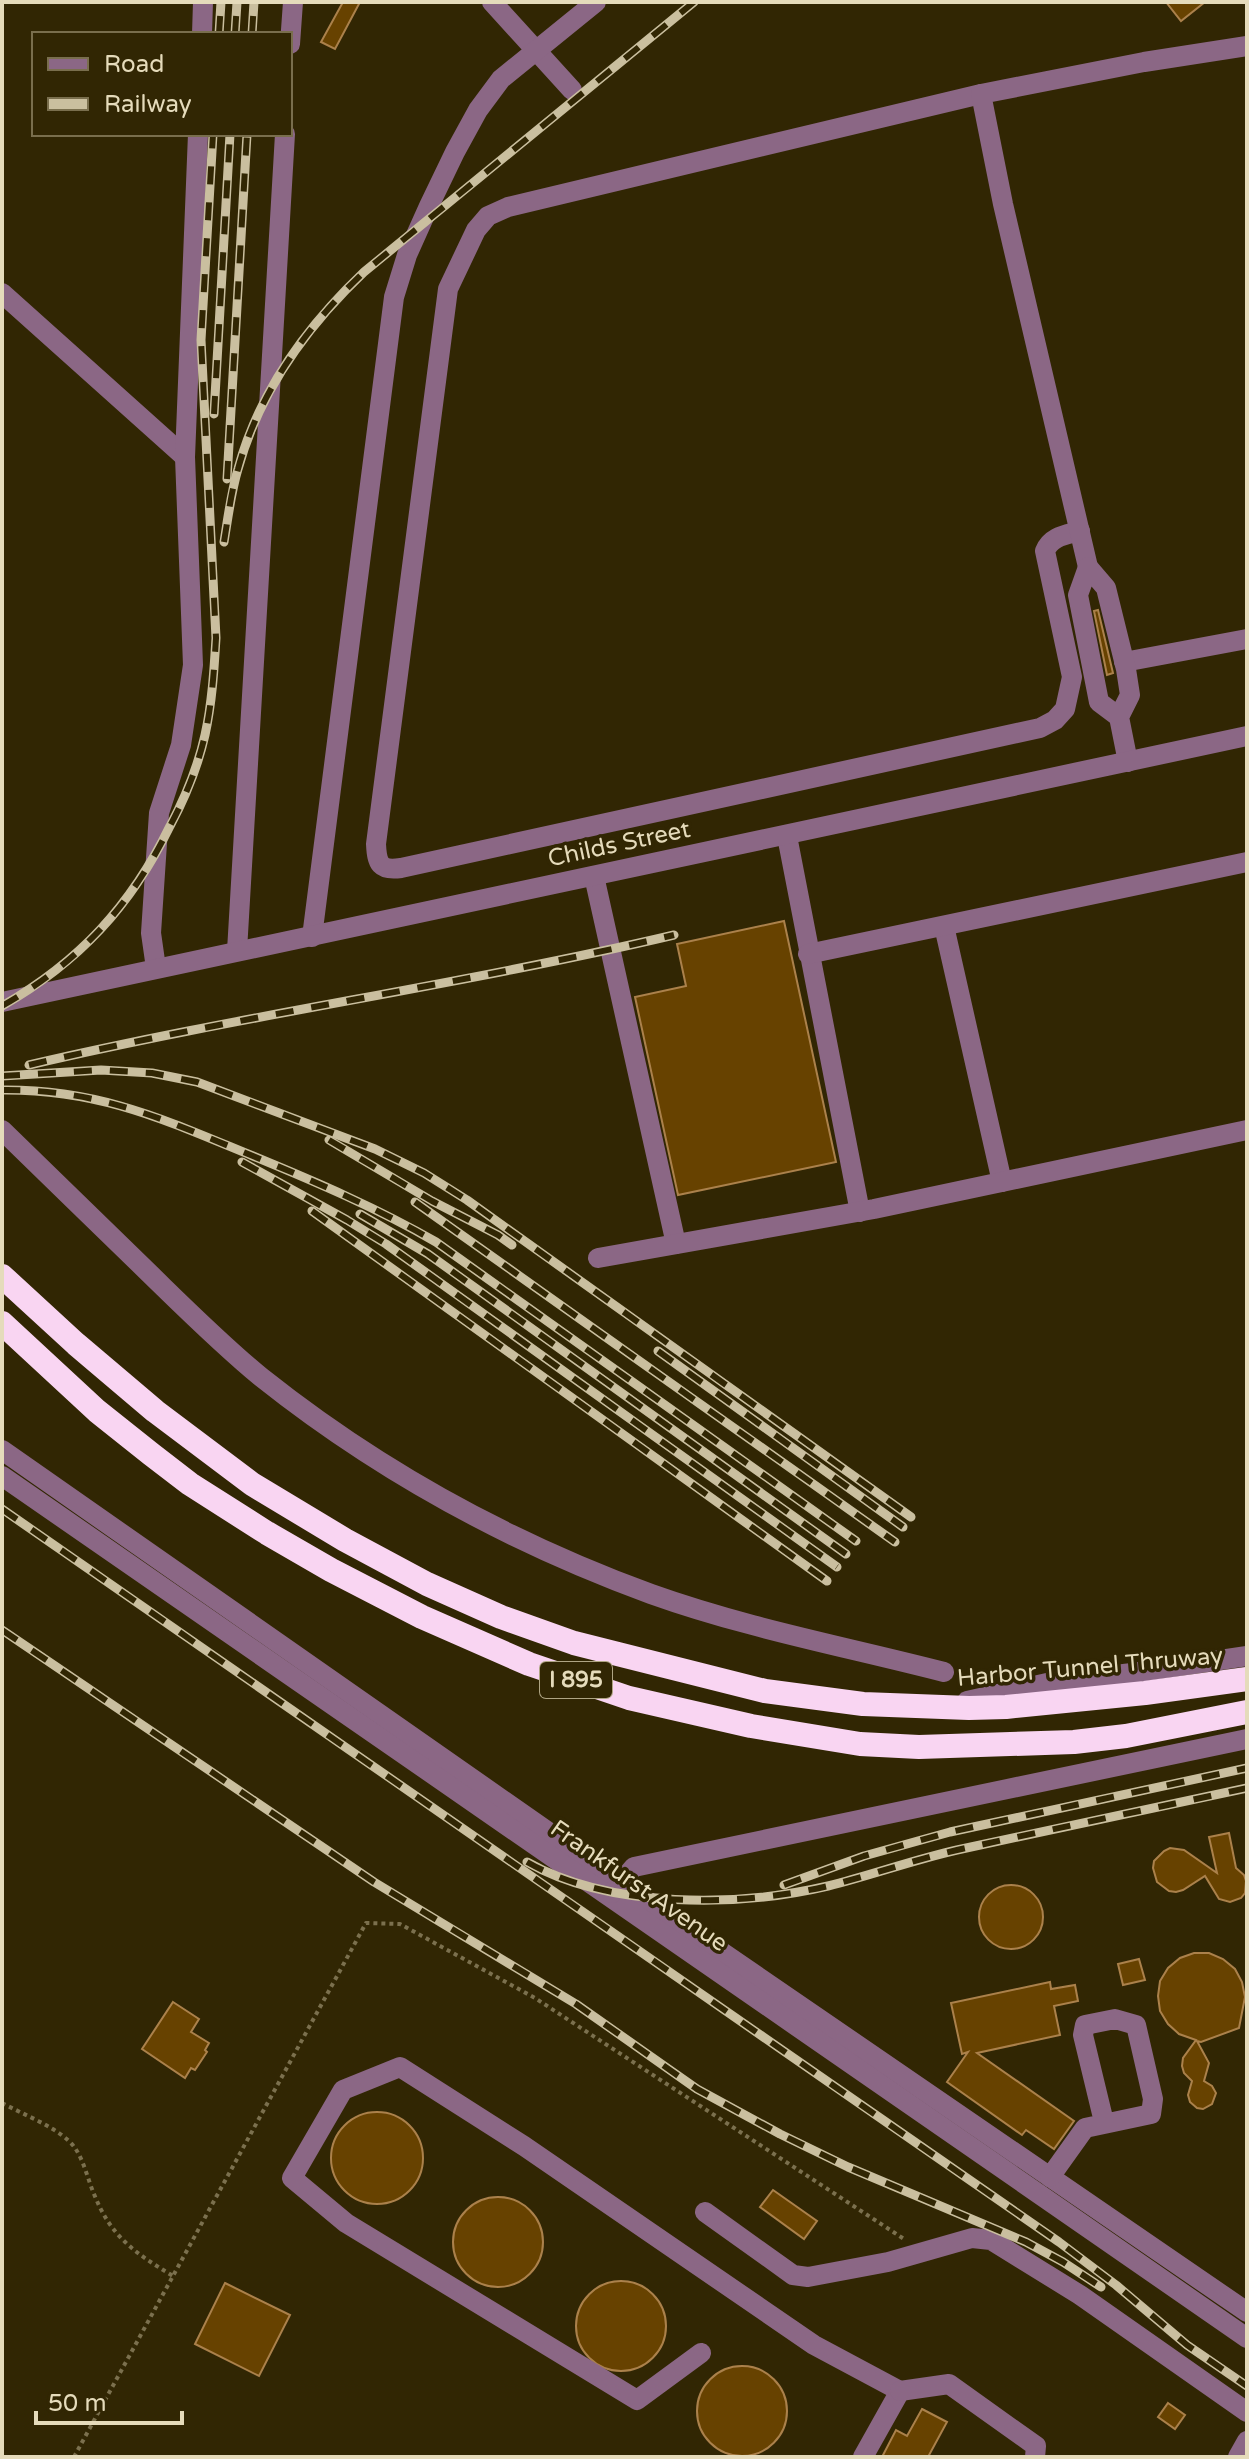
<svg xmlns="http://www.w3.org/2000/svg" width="1249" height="2459" viewBox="0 0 1249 2459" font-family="'Varela Round',sans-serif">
	<rect width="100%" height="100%" fill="#312603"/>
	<g fill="#674200" stroke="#ab814b" stroke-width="2">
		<polygon points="343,2 360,2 335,49 321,42"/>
		<polygon points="1166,2 1205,2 1181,21"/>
		<polygon points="1098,610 1113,673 1107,675 1094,611"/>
		<polygon points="784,921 836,1162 678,1195 635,997 686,986 677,944"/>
		<polygon points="1229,1833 1236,1868 1244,1875 1246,1881 1245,1893 1241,1898 1230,1902 1219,1899 1205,1876 1183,1890 1176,1892 1169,1891 1157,1882 1153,1868 1154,1861 1164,1851 1170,1848 1184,1850 1217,1873 1209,1837"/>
		<circle cx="1011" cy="1917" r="32"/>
		<polygon points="1194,1953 1209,1953 1223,1959 1235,1969 1242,1982 1245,1997 1239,2028 1201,2042 1197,2041 1209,2063 1204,2081 1212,2086 1216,2093 1212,2104 1203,2109 1197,2108 1190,2102 1188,2095 1192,2081 1184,2073 1182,2066 1183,2058 1196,2040 1179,2034 1168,2024 1160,2011 1158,1996 1160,1981 1168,1968 1180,1958"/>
		<polygon points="1139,1959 1145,1980 1123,1985 1118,1964"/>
		<polygon points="1050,1982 1051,1989 1075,1985 1078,2001 1054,2006 1060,2035 977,2053 1074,2121 1054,2149 1026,2130 1022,2135 947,2082 968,2052 962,2054 951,2003"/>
		<polygon points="173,2002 199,2019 191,2032 209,2043 205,2050 207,2052 195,2070 191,2068 185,2078 142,2049"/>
		<circle cx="377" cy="2158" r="46"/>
		<polygon points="773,2190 817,2221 804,2239 760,2207"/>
		<circle cx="498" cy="2242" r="45"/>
		<circle cx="621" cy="2326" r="45"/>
		<polygon points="225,2283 290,2315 259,2376 195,2344"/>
		<circle cx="742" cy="2411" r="45"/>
		<polygon points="1168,2403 1185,2415 1175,2429 1158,2417"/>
		<polygon points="922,2409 947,2422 928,2457 882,2457 896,2430 907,2436"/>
	</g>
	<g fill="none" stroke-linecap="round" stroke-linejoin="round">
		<g stroke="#7b704e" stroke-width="4" stroke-dasharray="4 4" stroke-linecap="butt">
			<path d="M 2,2103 C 22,2114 62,2129 75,2148 C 84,2161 88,2180 94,2194 C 111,2237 135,2253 173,2276"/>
			<polyline points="74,2457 366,1923 400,1924 535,1998 904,2239"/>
		</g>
		<g stroke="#8b6785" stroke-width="20">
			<polyline points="492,2 572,90"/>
			<polyline points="202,34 203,2"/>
			<polyline points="290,44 293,2"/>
			<path d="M 981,94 L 508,207 L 488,216 L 476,230 L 448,289 L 376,844 C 377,864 380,871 401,868 L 1040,728 L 1055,720 L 1065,709 L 1072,677 L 1045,551 C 1051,536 1066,535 1080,531"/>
			<polyline points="2,293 185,457"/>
			<polyline points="1088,567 1003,204 981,94 1144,62 1247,46"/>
			<polyline points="1124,662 1247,639"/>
			<polyline points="1119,717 1099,702 1078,595 1088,567 1106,588 1126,669 1130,695 1119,717 1128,762"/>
			<polyline points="787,836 860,1212"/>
			<polyline points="594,876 676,1244"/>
			<polyline points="944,926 1002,1182"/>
			<polyline points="312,937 394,297 407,255 429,206 455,152 478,110 501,79 596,2"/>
			<polyline points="237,951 285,134"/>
			<polyline points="808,954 1247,862"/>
			<polyline points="156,968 151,933 159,813 181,745 193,665 185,457 198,134"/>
			<polyline points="2,1002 1247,736"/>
			<path d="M 2,1130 C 51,1178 101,1226 150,1274 C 186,1309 222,1345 261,1377 C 379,1471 509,1542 651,1594 C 746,1628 847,1647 944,1672"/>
			<polyline points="598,1258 874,1209 1247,1130"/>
			<polyline points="2,1450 640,1896 1247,2312"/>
			<polyline points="2,1476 1247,2338"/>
			<polyline points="967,1701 1047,1683 1132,1673 1247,1656"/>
			<polyline points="612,1893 634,1867 1247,1739"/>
			<polyline points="1050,2177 1085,2128 1151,2114 1153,2099 1136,2025 1115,2019 1085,2025 1083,2035 1104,2122"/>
			<polyline points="705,2212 793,2275 808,2277 888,2262 972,2238 991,2240 1080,2295 1247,2412"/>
			<polyline points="701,2353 637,2400 346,2223 292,2178 343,2090 400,2067 524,2146 814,2345 900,2391 863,2457"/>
			<polyline points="900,2391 949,2384 1036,2446 1035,2457"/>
			<polyline points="1238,2457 1247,2441"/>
		</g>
		<g stroke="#f9d5f2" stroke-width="24">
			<polyline points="2,1276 76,1344 155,1411 252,1484 345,1540 427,1584 501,1617 574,1643 765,1691 863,1704 969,1708 1006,1707 1145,1693 1247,1679"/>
			<polyline points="2,1323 97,1411 151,1454 190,1484 267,1533 331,1570 422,1617 529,1664 629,1698 751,1726 860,1744 919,1747 1074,1742 1126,1736 1247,1712"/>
		</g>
		<defs>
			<g id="rail">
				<polyline points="219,34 221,2"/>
				<polyline points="235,34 237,2"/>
				<polyline points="252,34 254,2"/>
				<polyline points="214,414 230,134"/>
				<polyline points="227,479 247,134"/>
				<path d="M 224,542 C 228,518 231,492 238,469 C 259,392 307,326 364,272 L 694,2"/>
				<path d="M 2,1006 C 79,962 131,906 170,826 C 185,798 198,766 205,735 C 212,703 214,671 216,638 L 201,340 L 213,134"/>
				<path d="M 29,1065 C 243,1015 461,985 674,935"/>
				<polyline points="2,1076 101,1070 152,1073 197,1082 375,1149 424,1173 467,1200 911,1517"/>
				<path d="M 2,1090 C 100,1089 165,1120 253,1156 C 316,1182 377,1208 436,1242 L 856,1541"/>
				<polyline points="329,1140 432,1201 498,1235 512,1245"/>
				<polyline points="242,1162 347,1220 386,1244 837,1567"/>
				<polyline points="415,1202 895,1542"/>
				<polyline points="312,1211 827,1581"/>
				<polyline points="360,1214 428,1254 846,1554"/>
				<polyline points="658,1351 903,1527"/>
				<polyline points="2,1509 1059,2242 1116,2285 1187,2345 1247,2386"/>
				<polyline points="2,1630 374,1882 576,2004 697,2089 780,2134 848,2167 1026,2242 1063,2262 1101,2287"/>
				<path d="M 527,1862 C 610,1909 738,1907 828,1886 C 872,1875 913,1860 957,1850 C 1053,1829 1150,1809 1247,1788"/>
				<polyline points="784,1885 864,1856 950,1832 1247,1768"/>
			</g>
		</defs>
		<use href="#rail" stroke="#cabf9f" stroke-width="9"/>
		<use href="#rail" stroke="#312603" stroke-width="6" stroke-dasharray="18" stroke-linecap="butt"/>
	</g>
	<g text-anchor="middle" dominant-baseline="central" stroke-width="7" stroke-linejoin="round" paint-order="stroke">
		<rect fill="#312603" stroke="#afa584" stroke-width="2" x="540" y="1662" width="72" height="36" rx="6"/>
		<g font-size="22" font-weight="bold" fill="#e5dbbb">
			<text x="576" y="1680">I 895</text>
		</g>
		<g font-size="24" fill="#e5dbbb" stroke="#312603">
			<text transform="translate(619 844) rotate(-12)">Childs Street</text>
			<text transform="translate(1090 1667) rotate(-5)">Harbor Tunnel Thruway</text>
			<text transform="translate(639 1886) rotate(35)">Frankfurst Avenue</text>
		</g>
	</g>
	<rect width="1249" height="2459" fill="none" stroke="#e5dbbb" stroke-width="8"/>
	<rect x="32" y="32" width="260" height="104" fill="#312603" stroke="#796e4d" stroke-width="2"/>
	<rect x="48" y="58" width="40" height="12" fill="#8b6785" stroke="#796e4d" stroke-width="2"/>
	<text x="104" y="72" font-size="24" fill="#e5dbbb">Road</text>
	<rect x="48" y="98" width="40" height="12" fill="#cabf9f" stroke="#796e4d" stroke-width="2"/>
	<text x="104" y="112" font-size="24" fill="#e5dbbb">Railway</text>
	<path d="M36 2411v12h146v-12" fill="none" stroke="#e5dbbb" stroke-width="4"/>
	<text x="48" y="2411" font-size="24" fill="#e5dbbb" stroke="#312603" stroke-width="6" paint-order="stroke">50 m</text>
</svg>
